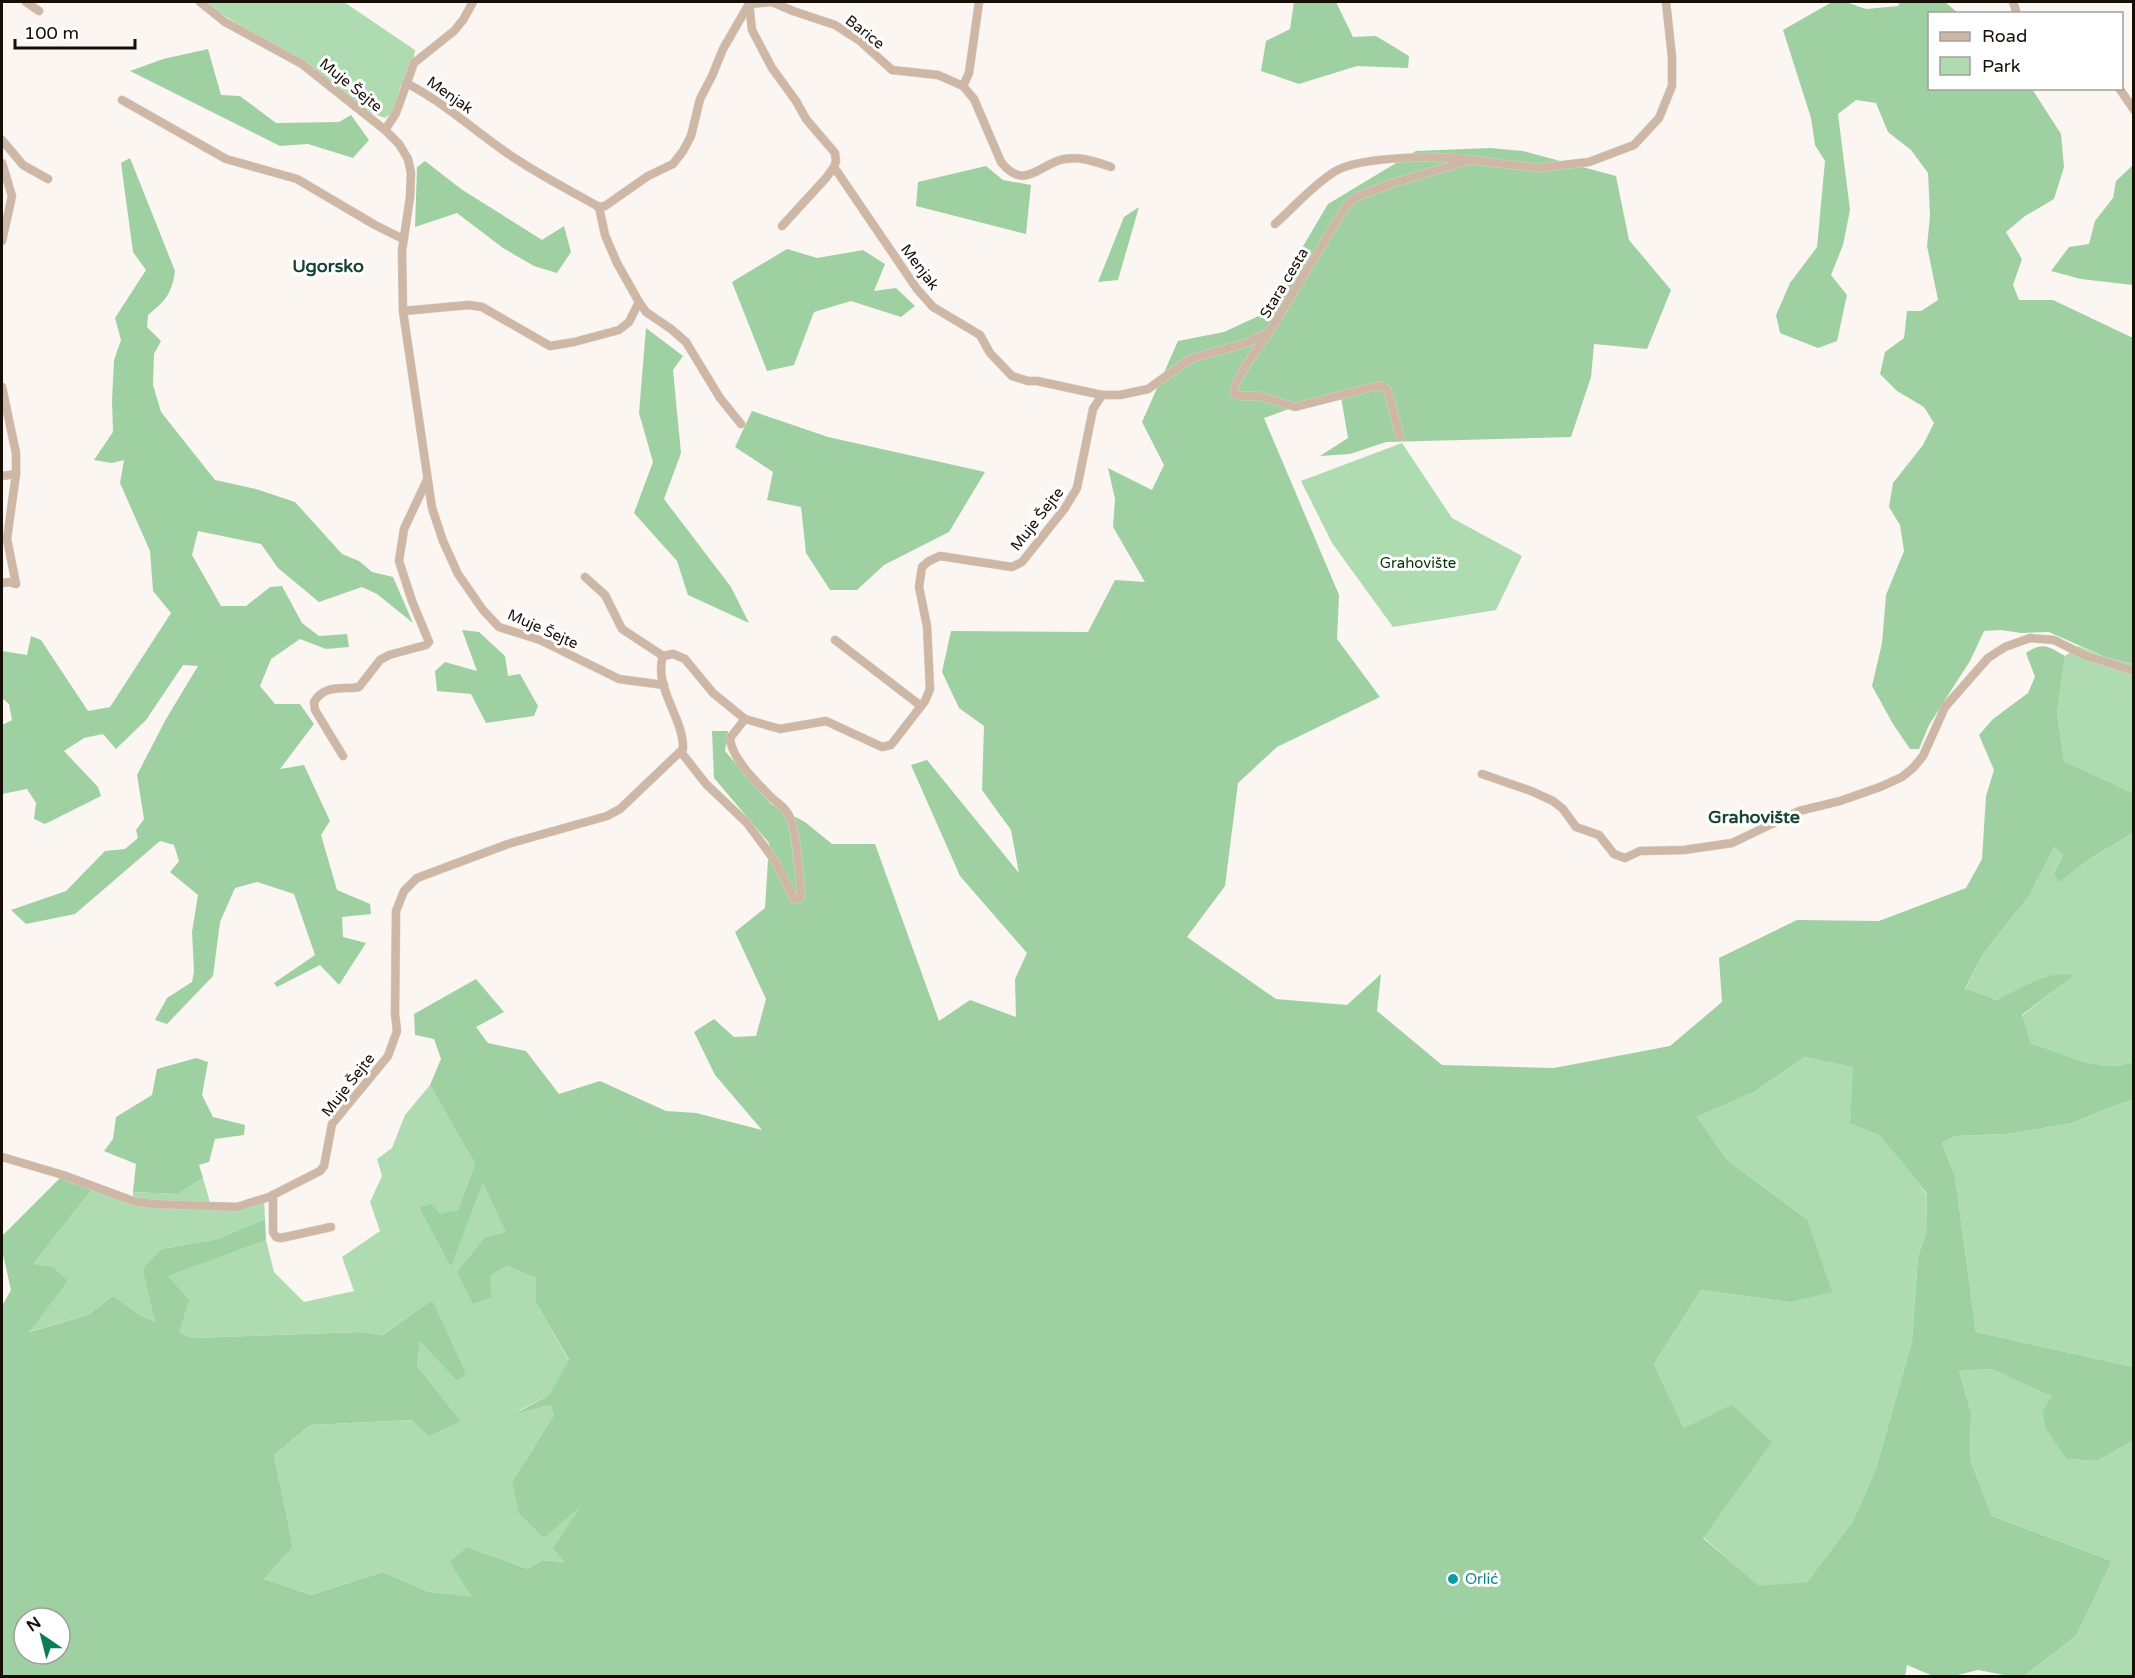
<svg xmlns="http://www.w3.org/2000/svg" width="2135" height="1678" viewBox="0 0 2135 1678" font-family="'Varela Round',sans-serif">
	<rect width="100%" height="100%" fill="#fbf6f1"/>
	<g fill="#aedcb0">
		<polygon points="211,2 344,2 415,50 413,62 401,85 393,112 385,118 371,113 356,103 308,63 250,32 208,5"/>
		<polygon points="1402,443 1452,518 1522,556 1496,610 1393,627 1332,543 1301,481"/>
		<polygon points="2078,646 2105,657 2133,664 2133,793 2064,761 2057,713 2065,656"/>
		<path d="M 2133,833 L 2133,1062 C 2099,1075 2064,1053 2031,1045 L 2022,1016 L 2073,975 L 2039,980 L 1997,1000 L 1965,990 L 1983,954 L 2029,896 L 2054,845 L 2063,855 L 2054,872 L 2058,883 L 2091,858 Z"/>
		<polygon points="1805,1057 1854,1067 1850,1122 1879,1135 1904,1163 1927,1195 1926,1234 1918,1256 1912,1341 1876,1469 1853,1521 1807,1582 1759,1587 1703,1537 1684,1428 1654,1364 1701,1290 1790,1302 1807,1219 1728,1161 1697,1117 1754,1092"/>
		<polygon points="430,1085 475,1164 458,1210 440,1215 419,1208 451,1268 483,1181 507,1232 485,1237 458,1272 474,1304 490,1276 507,1264 536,1278 536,1303 569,1361 549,1395 518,1411 552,1405 554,1415 512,1482 583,1504 566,1562 542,1560 528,1569 467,1547 472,1598 429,1592 383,1572 311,1595 264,1579 293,1547 274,1455 310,1425 412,1420 461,1421 417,1366 420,1340 457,1381 432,1300 383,1335 361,1332 192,1338 179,1332 167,1276 266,1240 274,1272 304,1302 354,1291 342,1257 380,1231 370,1202 382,1176 377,1159 392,1148 405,1115"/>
		<polygon points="2133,1100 2133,1367 1976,1332 1955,1176 1942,1143 1956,1136 2008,1134 2072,1123 2111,1107"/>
		<polygon points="203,1178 211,1206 237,1207 264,1199 265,1219 218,1239 161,1249 144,1269 155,1322 140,1315 113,1296 88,1315 28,1332 68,1281 33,1264 94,1187 133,1200 133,1192 178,1194"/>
		<polygon points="1991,1369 2053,1396 2042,1412 2045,1428 2068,1459 2097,1461 2133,1441 2133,1676 2024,1676 2076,1636 2112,1561 1992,1516 1970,1459 1971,1412 1959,1371"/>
	</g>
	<g fill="#9fd0a2" fill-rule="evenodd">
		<polygon points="1294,2 1336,2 1353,37 1376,36 1409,56 1408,68 1357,66 1299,84 1261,71 1266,41 1290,29"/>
		<polygon points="1832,2 1846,2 1866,9 1898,6 1900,2 1945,2 1958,13 1930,14 1930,88 2032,89 2061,134 2064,167 2054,199 2025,216 2006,232 2022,259 2013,285 2019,300 2053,300 2133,338 2133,664 2105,657 2049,632 2021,633 2001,630 1984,631 1970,661 1929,725 1919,749 1910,749 1893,724 1872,686 1882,643 1886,595 1904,551 1900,525 1889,507 1893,483 1923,445 1934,423 1924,407 1897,391 1880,374 1885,352 1904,338 1907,311 1921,311 1938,300 1927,246 1930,216 1928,173 1911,150 1888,132 1876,103 1856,100 1838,114 1850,210 1843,245 1831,275 1847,295 1837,341 1818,348 1780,333 1776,315 1790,283 1817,247 1825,161 1815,145 1811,118 1783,30"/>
		<polygon points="208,49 221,95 240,96 276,123 339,122 351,115 369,140 353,158 308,144 280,146 130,71 163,59"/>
		<path d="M 1490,148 L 1523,151 L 1616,176 L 1629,240 L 1671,290 L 1647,349 L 1594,344 L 1591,377 L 1571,437 L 1386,442 L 1350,454 L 1320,456 L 1348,438 L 1340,391 L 1264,418 L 1339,595 L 1337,639 L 1380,697 L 1277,747 L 1238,783 L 1225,886 L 1187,937 L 1276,999 L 1347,1005 L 1381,974 L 1377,1011 L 1442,1065 L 1554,1068 L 1670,1046 L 1722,1002 L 1719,958 L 1797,920 L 1879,921 L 1966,888 L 1982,859 L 1986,796 L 1994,770 L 1979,735 L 1993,719 L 2028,693 L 2035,677 L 2026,653 C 2043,641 2049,647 2065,656 L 2057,713 L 2064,761 L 2133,793 L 2133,833 L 2091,858 L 2058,883 L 2054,873 L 2063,855 L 2054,846 L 2029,896 L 1983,954 L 1965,989 L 1997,1000 C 2020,989 2047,970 2074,975 L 2022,1015 L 2031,1044 C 2064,1053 2099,1075 2133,1062 L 2133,1100 L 2111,1107 L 2072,1123 L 2008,1134 L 1956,1136 L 1942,1143 L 1955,1176 L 1976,1332 L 2133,1367 L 2133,1441 L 2097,1461 L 2067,1459 L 2045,1428 L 2042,1412 L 2052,1396 L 1991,1369 L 1959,1371 L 1971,1412 L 1970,1459 L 1992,1516 L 2112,1561 L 2076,1636 L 2024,1676 L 2009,1676 L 1978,1670 L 1954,1676 L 1933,1676 L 1907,1665 L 1905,1676 L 2,1676 L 2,1306 L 11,1290 L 2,1250 L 2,1236 L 63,1175 L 94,1187 L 33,1264 L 53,1267 L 68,1281 L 29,1332 L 88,1315 L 113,1296 L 140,1315 L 155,1322 L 143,1269 L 161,1249 L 218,1239 L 265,1219 L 266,1240 L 168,1276 L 189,1300 L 179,1332 L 192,1338 L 361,1332 L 383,1335 L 432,1300 L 466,1374 L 457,1381 L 420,1341 L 417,1366 L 461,1421 L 429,1436 L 412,1420 L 310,1425 L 274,1455 L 293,1547 L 264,1579 L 311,1595 L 383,1572 L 429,1592 L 472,1597 L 450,1562 L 467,1547 L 528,1569 L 542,1560 L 565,1562 L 553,1548 L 581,1506 L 544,1538 L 519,1513 L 512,1482 L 554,1415 L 551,1405 L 516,1413 L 549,1395 L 569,1360 L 536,1303 L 536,1278 L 507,1265 L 490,1276 L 491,1297 L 473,1304 L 457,1272 L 485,1237 L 506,1232 L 483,1182 L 451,1268 L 419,1208 L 431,1204 L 440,1214 L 458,1210 L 475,1164 L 430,1085 L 441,1059 L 434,1039 L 415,1035 L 414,1014 L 476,979 L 504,1012 L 476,1027 L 488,1043 L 526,1051 L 559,1094 L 600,1081 L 666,1111 L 696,1113 L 762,1130 L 715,1075 L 694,1032 L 714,1019 L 734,1037 L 756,1036 L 766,999 L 735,932 L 765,908 L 769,843 L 714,778 L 712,731 L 728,731 L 725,751 L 771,804 L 805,822 L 832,844 L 875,844 L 939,1021 L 970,1000 L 1016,1017 L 1015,979 L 1027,953 L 960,876 L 911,765 L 927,760 L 1019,873 L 1011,830 L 982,790 L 984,726 L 959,708 L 942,672 L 951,631 L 1088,632 L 1115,580 L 1145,582 L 1113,527 L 1115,499 L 1108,468 L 1152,490 L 1164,465 L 1142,422 L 1178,341 L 1224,332 L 1263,314 L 1328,204 L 1416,151 ZM 1805,1057 L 1853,1067 L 1850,1123 L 1879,1135 L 1904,1164 L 1927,1194 L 1926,1234 L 1918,1256 L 1912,1341 L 1876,1469 L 1853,1521 L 1807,1582 L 1759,1586 L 1703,1538 L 1772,1442 L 1732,1405 L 1684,1428 L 1654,1364 L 1701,1290 L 1790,1302 L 1832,1292 L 1807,1219 L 1728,1161 L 1697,1117 L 1754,1092 ZM 24,1618 L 60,1618 L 60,1654 L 24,1654 Z"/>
		<path d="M 130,158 L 175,271 C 172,294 165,301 148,315 L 147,327 L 161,341 L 154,354 L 153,385 L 161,412 L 215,480 L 256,489 L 295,502 L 342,554 L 359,561 L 372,572 L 393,577 L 413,623 L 377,594 L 362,587 L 319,602 L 278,568 L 261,544 L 198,531 L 192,555 L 221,606 L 246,606 L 270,587 L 282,586 L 302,623 L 319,636 L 347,634 L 349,647 L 326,649 L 300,639 L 271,659 L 260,686 L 275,704 L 300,704 L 314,724 L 280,769 L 304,765 L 330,821 L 321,835 L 337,890 L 370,904 L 371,914 L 342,917 L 343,937 L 366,943 L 339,985 L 320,965 L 277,987 L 274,983 L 315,955 L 294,894 L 257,882 L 235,888 L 220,922 L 213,976 L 167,1024 L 155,1020 L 167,998 L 192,982 L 194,971 L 192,932 L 198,895 L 170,872 L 179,861 L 174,845 L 160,841 L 75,914 L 26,924 L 11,910 L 66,891 L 105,851 L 125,849 L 138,838 L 136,830 L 144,819 L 137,775 L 166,719 L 198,666 L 183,665 L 146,720 L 116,749 L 103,734 L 84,738 L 64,751 L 98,787 L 101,796 L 45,824 L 34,819 L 36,803 L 27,789 L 2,794 L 2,725 L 12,720 L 9,704 L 2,698 L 2,651 L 27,655 L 31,636 L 41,640 L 88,711 L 110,707 L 171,613 L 153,591 L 150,551 L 120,483 L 124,460 L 112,463 L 94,460 L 113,432 L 112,401 L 114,360 L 121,340 L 115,318 L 146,270 L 133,252 L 121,163 Z"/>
		<polygon points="425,161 461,189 542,240 564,226 571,252 557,273 534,266 503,248 457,213 415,227 417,167"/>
		<polygon points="2133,165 2133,285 2081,279 2051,271 2069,247 2089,244 2095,221 2113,198 2116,181"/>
		<polygon points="986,166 1003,180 1031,185 1026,234 916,206 918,182"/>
		<polygon points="1139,207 1118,280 1098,282 1124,217"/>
		<polygon points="787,249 817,258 863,250 885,264 874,291 896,288 915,306 901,317 851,301 814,312 794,365 767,371 732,282"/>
		<polygon points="646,328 683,356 673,370 681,453 664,499 731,587 749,623 688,595 677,561 634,513 653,462 639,413"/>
		<polygon points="752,411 828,437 985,472 949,532 884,565 857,590 830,590 806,553 801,507 767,500 773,472 735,447"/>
		<polygon points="462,630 479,632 505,656 508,676 520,674 538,706 534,716 486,723 471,694 437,691 435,671 445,662 477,671"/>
		<polygon points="196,1058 208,1062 202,1095 213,1117 245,1125 244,1135 215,1139 209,1162 199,1165 203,1178 178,1194 133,1192 136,1164 104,1151 113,1139 116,1117 152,1095 157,1069"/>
	</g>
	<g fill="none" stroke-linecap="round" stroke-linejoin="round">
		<defs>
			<g id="minor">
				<polyline points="26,2 39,11"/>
				<polyline points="200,2 225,22 302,64 385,130 399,144 408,159 411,173 410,197 402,251 403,311 432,508 443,541 458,574 483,610 499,627 540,640 619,679 664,685"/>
				<polyline points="2013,2 2017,14"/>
				<polyline points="749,3 752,30 772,68 796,101 806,119 835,153 836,161 834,167 826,178 782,226"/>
				<path d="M 749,4 L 772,2 L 793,11 L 835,25 L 860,41 L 892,70 L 938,75 L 963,86 L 974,99 L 1001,162 C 1025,192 1039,164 1064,159 C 1081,156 1096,162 1111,167"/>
				<path d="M 406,83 C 440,100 469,126 500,148 C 531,171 566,188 599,207 L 605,206 L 648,176 L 673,164 L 683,151 L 691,136 L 700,99 L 712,76 L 723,49 L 749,4"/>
				<polyline points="963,86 969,73 979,2"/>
				<polyline points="2119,88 2134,110"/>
				<polyline points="122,100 226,159 297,179 375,225 403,239"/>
				<polyline points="385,130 396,113 414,63 454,31 463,20 473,2"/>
				<polyline points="2,140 23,165 48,179"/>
				<polyline points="2,163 12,196 2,241"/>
				<polyline points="834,167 917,289 933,307 980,335 990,353 1012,376 1028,381 1037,381 1102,395 1120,395 1148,389 1190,359 1250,342 1270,331 1346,206 1356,197 1393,183 1471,160 1538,168 1589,162 1634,145 1659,118 1672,86 1672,57 1666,2"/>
				<polyline points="599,207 605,235 617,263 639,302 646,312 671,329 686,342 720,398 741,424"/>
				<path d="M 1275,224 C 1294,207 1312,186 1334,172 C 1359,156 1440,155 1469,160"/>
				<polyline points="403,311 469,305 482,307 550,346 574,342 619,330 629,322 639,302"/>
				<path d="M 1269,333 C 1260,346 1233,379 1234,394 L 1239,396 L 1259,396 L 1295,407 L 1377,386 L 1384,387 L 1388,391 L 1400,437"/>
				<polyline points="2,387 16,453 16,474 7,539 16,584 9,582 2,583"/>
				<polyline points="2,476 16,474"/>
				<polyline points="585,577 605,595 622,629 663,656"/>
				<polyline points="835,640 921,706"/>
				<path d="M 681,752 L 706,784 L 747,823 L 775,861 L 794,899 L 799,898 L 801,894 C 799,876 797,823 786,811 C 783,806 776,802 772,798 C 758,784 731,758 730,738 L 745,719"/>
				<path d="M 343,756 L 315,710 L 314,702 C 325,684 341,690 359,687 L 380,660 L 389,655 L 426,645 L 429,642 L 412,601 L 399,561 L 404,529 L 427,480"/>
				<polyline points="1482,774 1531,791 1553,801 1563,809 1576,827 1599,835 1614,854 1625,858 1640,851 1684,850 1732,843 1799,811 1840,801 1880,787 1902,777 1913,768 1923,756 1945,707 1988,658 2005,647 2030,638 2054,640 2084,655 2134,671"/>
				<path d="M 2,1157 L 63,1175 L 133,1201 L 153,1204 L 237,1207 L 269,1197 L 320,1171 L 324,1166 L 332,1124 L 388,1056 L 397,1031 L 395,1014 L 396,911 L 404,891 L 417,878 L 508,844 L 607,816 L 620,809 L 683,749 C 684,718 653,687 663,656 L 673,654 L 685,659 L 713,693 L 745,719 L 780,729 L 826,721 L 882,747 L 891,745 L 925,701 L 930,689 L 927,626 L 919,587 L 922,567 L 929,561 L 940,556 L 1012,567 L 1022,562 L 1065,508 L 1077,488 L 1093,409 L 1102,395"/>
				<polyline points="273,1195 273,1232 276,1237 281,1238 331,1227"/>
			</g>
		</defs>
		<use href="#minor" stroke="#d7d1cb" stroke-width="9"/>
		<use href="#minor" stroke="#ceb7a5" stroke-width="8"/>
	</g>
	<circle fill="#0f9aa8" stroke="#fff" stroke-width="2" cx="1453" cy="1579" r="6"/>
	<g text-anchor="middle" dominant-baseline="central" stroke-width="6" stroke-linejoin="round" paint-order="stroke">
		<g font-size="15" fill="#170e05" stroke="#fff">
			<text transform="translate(865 32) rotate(38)">Barice</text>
			<text transform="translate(351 85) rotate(39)">Muje Šejte</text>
			<text transform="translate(450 95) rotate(35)">Menjak</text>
			<text transform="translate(920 267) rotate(53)">Menjak</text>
			<text transform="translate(1284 283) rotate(-59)">Stara cesta</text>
			<text transform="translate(1037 519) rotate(-52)">Muje Šejte</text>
			<text transform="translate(543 629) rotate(24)">Muje Šejte</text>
			<text transform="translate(348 1085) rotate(-52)">Muje Šejte</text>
		</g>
		<g font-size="15" fill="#003409" stroke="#fff">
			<text x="1418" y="563">Grahovište</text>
		</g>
		<g font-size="15" fill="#0d838f" stroke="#fff" text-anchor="start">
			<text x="1465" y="1579">Orlić</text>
		</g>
		<g font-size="18" font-weight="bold" fill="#184533" stroke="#fff">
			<text x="328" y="266">Ugorsko</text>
			<text x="1754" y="817">Grahovište</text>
		</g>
	</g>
	<rect width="2135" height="1678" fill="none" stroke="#170e05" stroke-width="6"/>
	<rect x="1928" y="12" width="195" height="78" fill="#ffffff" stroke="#a29f9b" stroke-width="1.5"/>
	<rect x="1940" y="32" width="30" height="9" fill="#ceb7a5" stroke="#a29f9b" stroke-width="1.5"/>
	<text x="1982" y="42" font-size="18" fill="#170e05">Road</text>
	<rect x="1940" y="57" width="30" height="18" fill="#aedcb0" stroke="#a29f9b" stroke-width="1.5"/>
	<text x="1982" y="72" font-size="18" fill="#170e05">Park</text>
	<g transform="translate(42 1636) rotate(325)"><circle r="28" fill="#ffffff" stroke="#a29f9b" stroke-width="1.5"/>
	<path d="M0-4.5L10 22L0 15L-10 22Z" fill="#0d7c58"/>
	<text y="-9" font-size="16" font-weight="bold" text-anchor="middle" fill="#170e05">N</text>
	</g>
	<path d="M15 39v9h120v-9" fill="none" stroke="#170e05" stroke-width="3"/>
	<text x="24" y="39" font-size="18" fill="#170e05" stroke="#ffffff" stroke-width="4.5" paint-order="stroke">100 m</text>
</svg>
